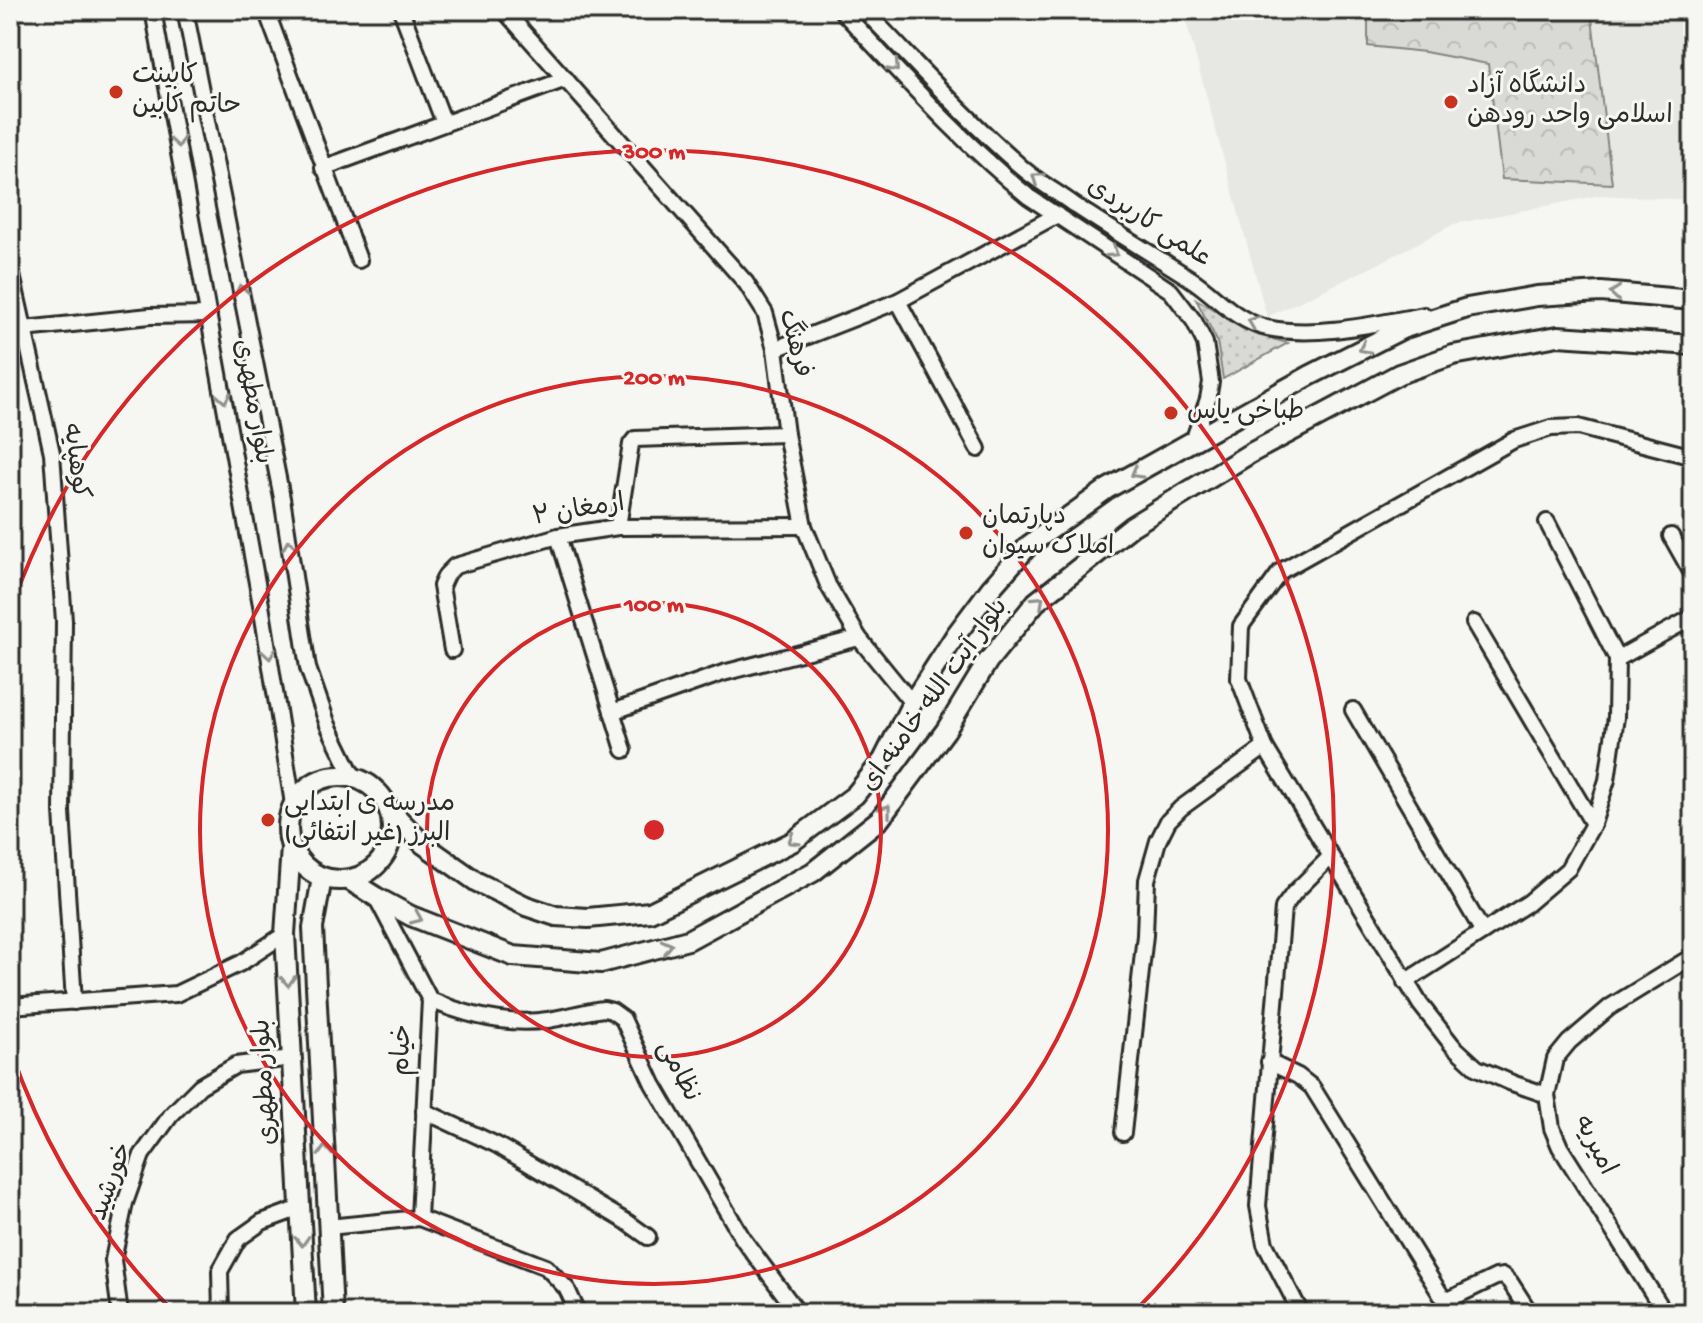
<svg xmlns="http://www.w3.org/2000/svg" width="1703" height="1323" viewBox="0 0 1703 1323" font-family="'Gochi Hand','Playpen Sans Arabic',sans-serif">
	<defs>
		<pattern id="grass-dots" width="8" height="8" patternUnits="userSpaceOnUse" patternTransform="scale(2)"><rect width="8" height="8" fill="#d9d9d5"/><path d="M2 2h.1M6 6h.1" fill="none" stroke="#babab7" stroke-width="1.8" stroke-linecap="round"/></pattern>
		<pattern id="forest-crowns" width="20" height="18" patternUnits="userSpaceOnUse" patternTransform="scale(2)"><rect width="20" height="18" fill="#d9d9d5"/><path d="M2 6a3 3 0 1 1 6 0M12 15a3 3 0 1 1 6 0" fill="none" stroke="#babab7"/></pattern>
	</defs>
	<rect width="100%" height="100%" fill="#f6f6f2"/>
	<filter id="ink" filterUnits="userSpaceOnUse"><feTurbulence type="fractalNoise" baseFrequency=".0125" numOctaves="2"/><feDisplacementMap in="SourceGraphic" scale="16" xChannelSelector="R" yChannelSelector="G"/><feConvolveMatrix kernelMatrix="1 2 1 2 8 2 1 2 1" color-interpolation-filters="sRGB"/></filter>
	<g filter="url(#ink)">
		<polygon fill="#e7e7e3" points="1183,10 1693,10 1693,200 1601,195 1454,224 1374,266 1267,317"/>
		<polygon fill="url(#grass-dots)" stroke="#828280" stroke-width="2" points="1196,299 1254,334 1288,343 1223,379 1217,341"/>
		<polygon fill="url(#forest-crowns)" stroke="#828280" stroke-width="2" points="1368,10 1591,10 1612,184 1502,179 1488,64 1425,52 1368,46"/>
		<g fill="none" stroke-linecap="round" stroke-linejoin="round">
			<defs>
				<g id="minor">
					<polyline points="153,10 261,605 293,804"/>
					<polyline points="185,10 282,498 308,668 328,725 351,772 357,779"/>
					<polyline points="266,10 359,260"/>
					<polyline points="401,10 444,123"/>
					<polyline points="504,10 746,283 765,313 775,349 786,434 804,526 828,585 859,638 912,703"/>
					<path d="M 841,10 C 901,74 960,141 1029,197 L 1171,291 L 1194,321 L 1205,343 L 1211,382 L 1208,399 L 1193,441"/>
					<path d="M 864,10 C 915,62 964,117 1019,165 C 1035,180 1055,191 1073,204 C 1112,230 1152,254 1191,279 C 1217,296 1235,321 1267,328 C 1316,338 1375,324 1424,315"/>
					<polyline points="323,168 566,79"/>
					<polyline points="10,266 52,453 64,621 62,812 74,1002"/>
					<polyline points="898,301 978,449"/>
					<polyline points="24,329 150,316 209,315"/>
					<polyline points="775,349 898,301 1057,215"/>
					<polyline points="618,527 631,444 635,439 786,434"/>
					<polyline points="558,536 624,750"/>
					<polyline points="1671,536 1693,575"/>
					<polyline points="1474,623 1593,824"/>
					<polyline points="452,650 441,586 446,575 455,566 558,536 618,527 804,526"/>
					<polyline points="1617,659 1693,617"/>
					<polyline points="1353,710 1483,932"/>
					<polyline points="612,712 723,673 859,638"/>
					<polyline points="376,897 430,1000 419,1218 546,1267 567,1289 578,1313"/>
					<polyline points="1405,982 1528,903 1568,869 1593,824 1607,780 1616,717 1617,659 1547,522"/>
					<path d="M 430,1000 C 466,1015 509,1026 548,1020 C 567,1017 585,1011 604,1009 L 612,1011 L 623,1019 L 653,1084 L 743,1239 L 798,1313"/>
					<polyline points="10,1006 176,994 241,963 285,934"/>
					<polyline points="1269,1062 1298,1076 1312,1087 1441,1295 1448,1300 1496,1277 1504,1276 1510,1282 1530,1313"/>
					<polyline points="1547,1095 1512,1083 1477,1068 1453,1046 1420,1004 1265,747 1239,679 1241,626 1281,571 1514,440 1551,428 1578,427 1693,457"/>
					<polyline points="424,1111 497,1145 627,1222 648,1237"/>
					<polyline points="1123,1133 1145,935 1147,880 1158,841 1168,821 1181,808 1265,747"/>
					<polyline points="328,1227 419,1218"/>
					<polyline points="120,1313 113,1260 125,1203 142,1155 171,1115 200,1086 236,1065 292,1058"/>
					<polyline points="221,1313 220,1271 238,1239 262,1222 300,1208"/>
					<polyline points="1301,1313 1265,1244 1258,1206 1283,908 1294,893 1330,857"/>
					<polyline points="1665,1313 1560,1147 1552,1128 1547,1095 1555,1059 1569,1042 1610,1007 1693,956"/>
				</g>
				<g id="major">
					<circle cx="340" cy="828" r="52"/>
					<polyline points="388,808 423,844 477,882 526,906 556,916 588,918 650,912 792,842 855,795 883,760 912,703 955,636 991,588 1029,545 1107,489 1309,376 1402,329 1467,308 1537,296 1601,292 1693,300"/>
					<polyline points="291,847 285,934 306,1313"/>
					<polyline points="322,878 313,928 333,1313"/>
					<polyline points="349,880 376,897 411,916 513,956 601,963 688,940 813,872 880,819 946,730 988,661 1036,602 1132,526 1249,454 1399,374 1453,355 1558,336 1693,345"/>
				</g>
			</defs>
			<use href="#minor" stroke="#2b2b2b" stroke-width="20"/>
			<use href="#major" stroke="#2b2b2b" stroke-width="24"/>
			<use href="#minor" stroke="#f6f6f2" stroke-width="14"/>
			<use href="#major" stroke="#f6f6f2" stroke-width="18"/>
		</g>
		<defs><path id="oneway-chevron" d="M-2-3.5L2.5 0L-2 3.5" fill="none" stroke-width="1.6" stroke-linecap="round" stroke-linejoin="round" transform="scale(2)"/></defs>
		<g stroke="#90908e">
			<use href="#oneway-chevron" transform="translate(894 67) rotate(47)"/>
			<use href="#oneway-chevron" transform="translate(178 142) rotate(80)"/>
			<use href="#oneway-chevron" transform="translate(1037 178) rotate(-145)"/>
			<use href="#oneway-chevron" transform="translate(1113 252) rotate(33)"/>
			<use href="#oneway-chevron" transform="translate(241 290) rotate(-101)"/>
			<use href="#oneway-chevron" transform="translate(1615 293) rotate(-175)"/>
			<use href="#oneway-chevron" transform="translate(1253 322) rotate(-158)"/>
			<use href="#oneway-chevron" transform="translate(1364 348) rotate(153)"/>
			<use href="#oneway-chevron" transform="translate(224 398) rotate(80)"/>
			<use href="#oneway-chevron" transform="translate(1136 473) rotate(150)"/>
			<use href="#oneway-chevron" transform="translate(289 545) rotate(-99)"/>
			<use href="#oneway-chevron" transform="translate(1039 601) rotate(-43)"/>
			<use href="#oneway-chevron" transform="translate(269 654) rotate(81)"/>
			<use href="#oneway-chevron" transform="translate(886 810) rotate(-52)"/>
			<use href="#oneway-chevron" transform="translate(793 840) rotate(148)"/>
			<use href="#oneway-chevron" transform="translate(417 918) rotate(23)"/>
			<use href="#oneway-chevron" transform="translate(667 946) rotate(-14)"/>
			<use href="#oneway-chevron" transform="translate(288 981) rotate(87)"/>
			<use href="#oneway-chevron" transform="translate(325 1151) rotate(-93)"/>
			<use href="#oneway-chevron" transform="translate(302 1241) rotate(87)"/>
		</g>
	</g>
	<g fill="none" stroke="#d62828" stroke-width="4">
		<circle cx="654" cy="830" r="227"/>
		<circle cx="654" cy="830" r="454"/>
		<path d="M173 1311A680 680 0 0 1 11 1051M11 609A680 680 0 1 1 1135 1311"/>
	</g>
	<g fill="#c8321e" stroke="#f6f6f2" stroke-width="3">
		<circle cx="116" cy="92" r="8"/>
		<circle cx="1451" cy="102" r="8"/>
		<circle cx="1171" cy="413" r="8"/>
		<circle cx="966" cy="533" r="8"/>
		<circle cx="268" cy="820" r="8"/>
	</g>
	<g text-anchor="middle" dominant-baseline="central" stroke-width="6" stroke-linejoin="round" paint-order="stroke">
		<g font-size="26" fill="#2b2b2b" stroke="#f6f6f2" text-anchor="start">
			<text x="132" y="77">کابینت<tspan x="132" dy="30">حاتم کابین</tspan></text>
			<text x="1467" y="87">دانشگاه آزاد<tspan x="1467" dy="30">اسلامی واحد رودهن</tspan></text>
			<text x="1187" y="413">طباخی یاس</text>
			<text x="982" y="518">دپارتمان<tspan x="982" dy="30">املاک سیوان</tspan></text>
			<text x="284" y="805">مدرسه ی ابتدایی<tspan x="284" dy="30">(غیر انتفائی) البرز</tspan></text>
		</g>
		<g font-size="26" fill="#2b2b2b" stroke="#f6f6f2">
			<text transform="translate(1148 224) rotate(33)">علمی کاربردی</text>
			<text transform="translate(793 344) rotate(76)">فرهنگ</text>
			<text transform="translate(251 402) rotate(80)">بلوار مطهری</text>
			<text transform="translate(74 461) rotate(83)">کوهپایه</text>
			<text transform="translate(579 512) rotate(-9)">ارمغان ۲</text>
			<text transform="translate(936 696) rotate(-54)">بلوار آیت الله خامنه ای</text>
			<text transform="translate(404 1050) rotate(-88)">خیام</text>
			<text transform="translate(677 1072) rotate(63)">نظامی</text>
			<text transform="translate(267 1082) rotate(-93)">بلوار مطهری</text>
			<text transform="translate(1593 1146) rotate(63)">امیریه</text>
			<text transform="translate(113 1182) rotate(-70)">خورشید</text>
		</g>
	</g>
	<circle cx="654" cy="830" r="12" fill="#d62828" stroke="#f6f6f2" stroke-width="4"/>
	<g font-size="24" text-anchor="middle" font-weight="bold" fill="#d62828" stroke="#f6f6f2" stroke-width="6" stroke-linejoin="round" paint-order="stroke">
		<text x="654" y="158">300 m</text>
		<text x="654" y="384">200 m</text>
		<text x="654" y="611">100 m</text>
	</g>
	<rect width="1703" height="1323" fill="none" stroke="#f6f6f2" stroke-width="40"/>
	<rect x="20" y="20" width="1663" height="1283" fill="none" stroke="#2b2b2b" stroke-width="3" filter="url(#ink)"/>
</svg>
